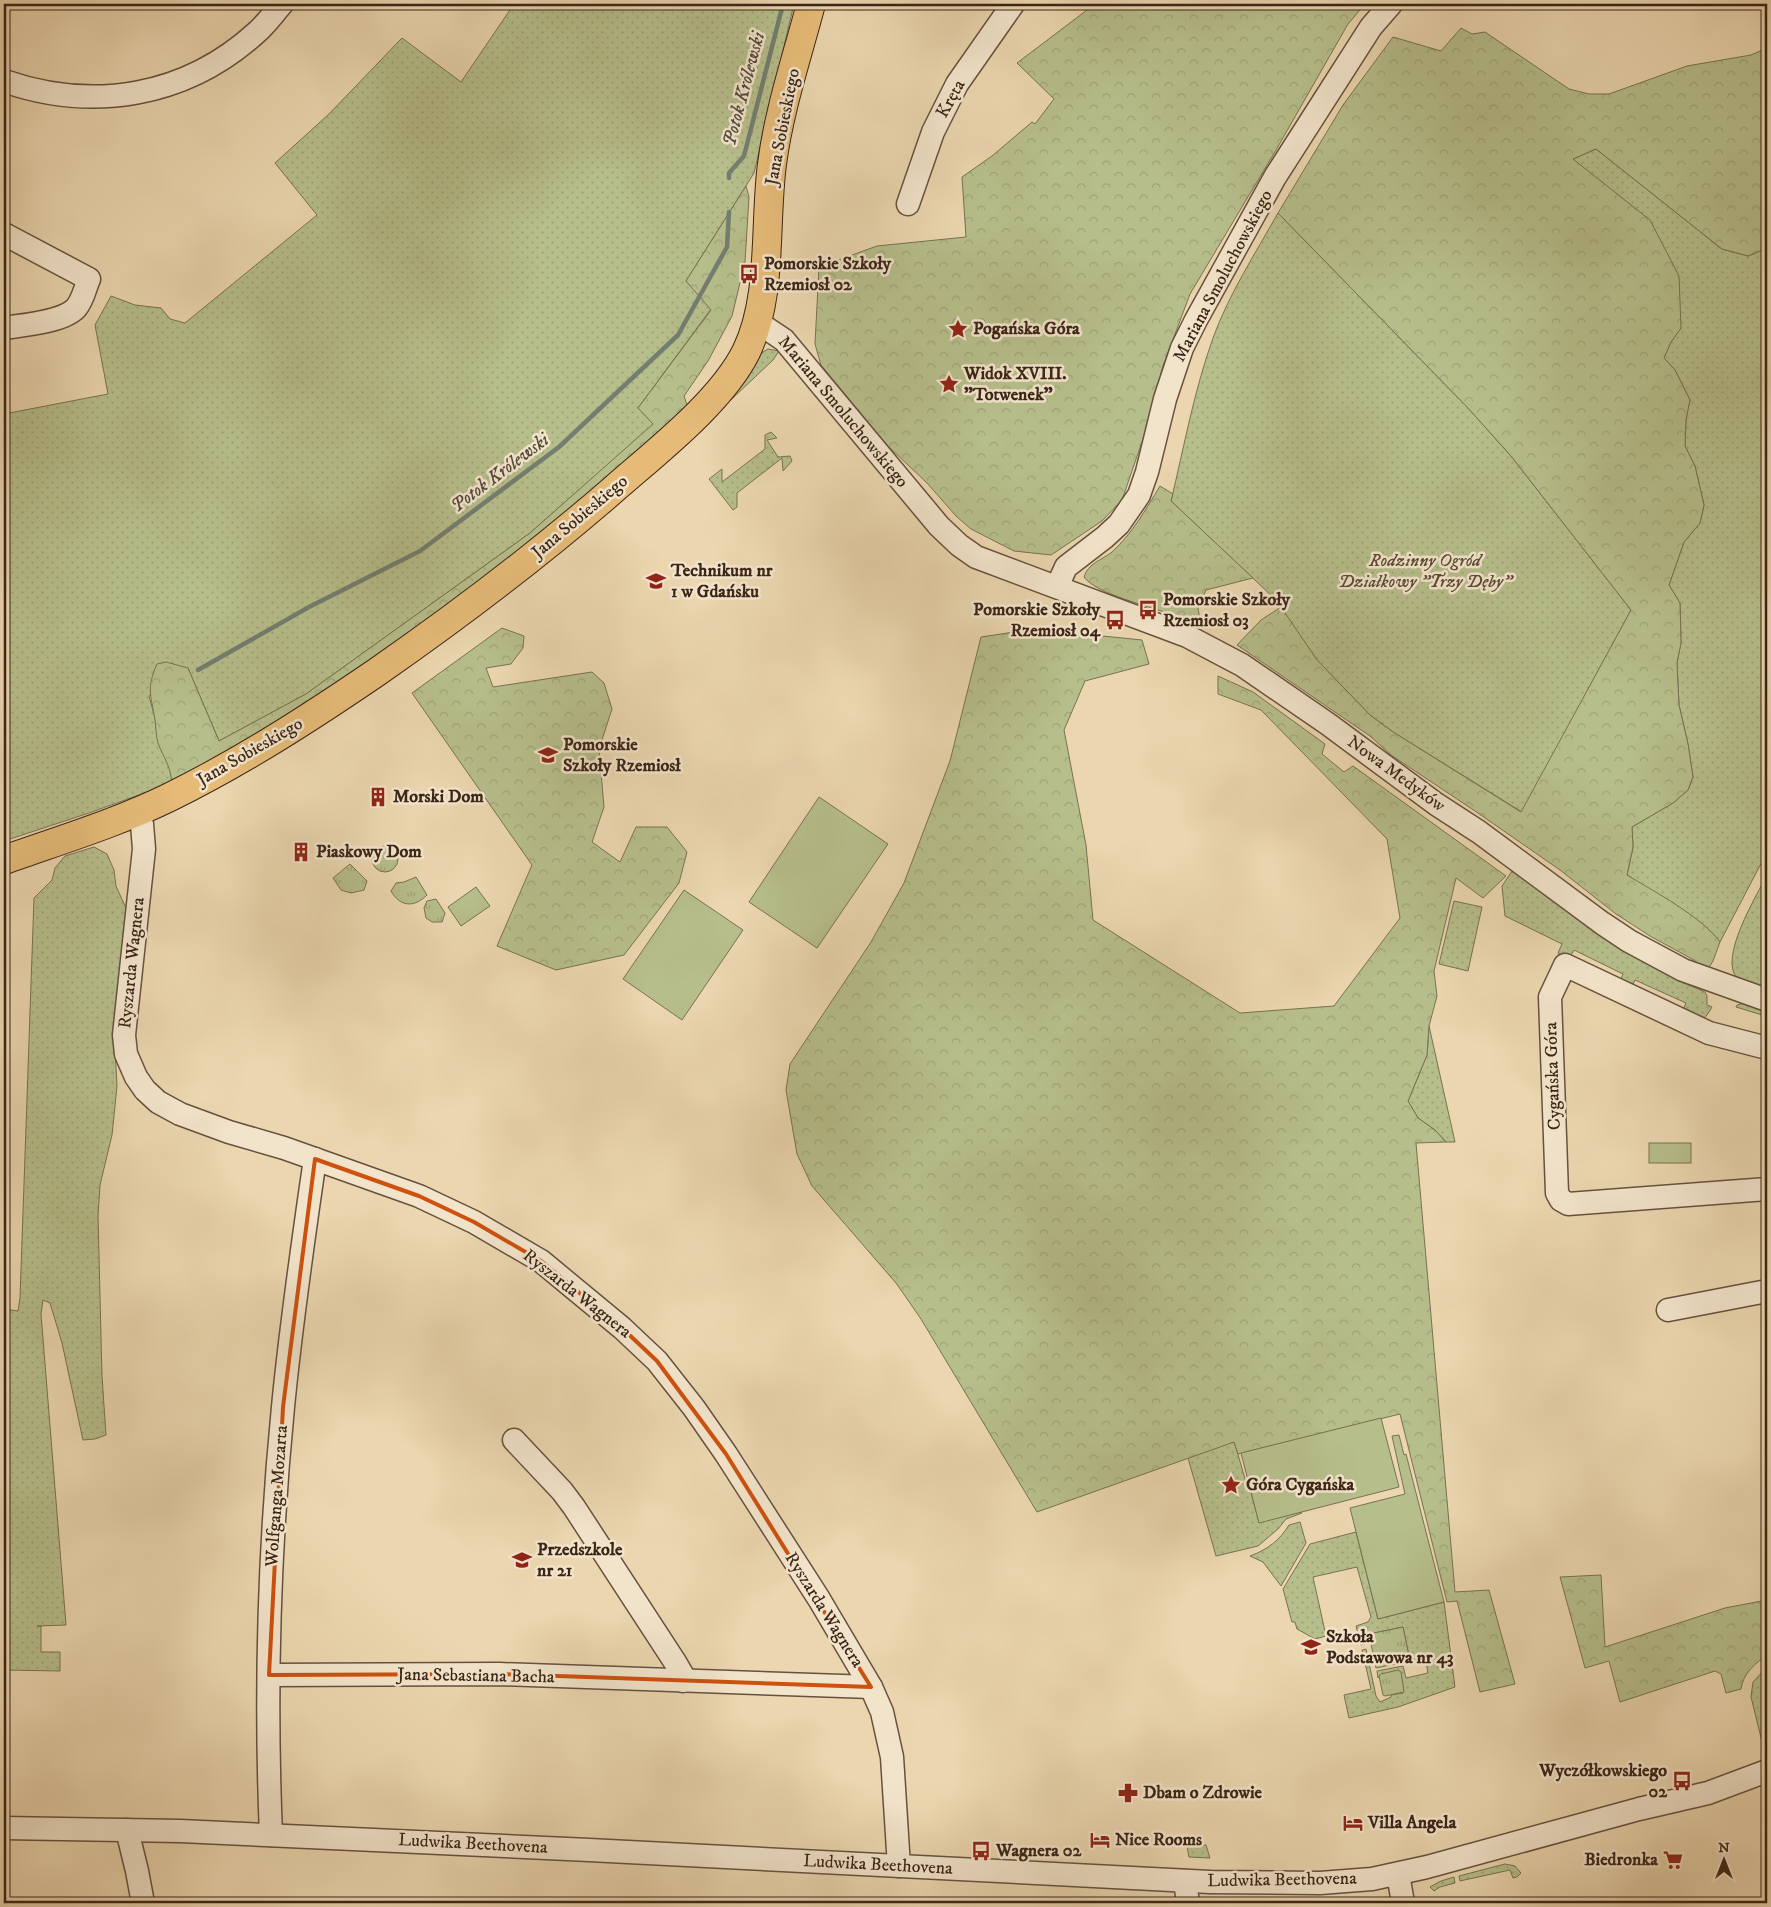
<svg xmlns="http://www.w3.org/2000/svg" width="1771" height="1907" viewBox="0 0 1771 1907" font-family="'IM FELL DW Pica',serif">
	<defs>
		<pattern id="grass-dots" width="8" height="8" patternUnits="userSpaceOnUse" patternTransform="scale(1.25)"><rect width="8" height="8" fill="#b6be8b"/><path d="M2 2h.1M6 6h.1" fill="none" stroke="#9da377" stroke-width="1.8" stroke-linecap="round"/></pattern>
		<pattern id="forest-crowns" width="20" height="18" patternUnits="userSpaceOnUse" patternTransform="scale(1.25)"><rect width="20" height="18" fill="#b6be8b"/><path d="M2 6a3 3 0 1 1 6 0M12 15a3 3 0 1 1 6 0" fill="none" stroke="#9da377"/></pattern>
		<pattern id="park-tufts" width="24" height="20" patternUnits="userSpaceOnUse" patternTransform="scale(1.25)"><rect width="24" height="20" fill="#b6be8b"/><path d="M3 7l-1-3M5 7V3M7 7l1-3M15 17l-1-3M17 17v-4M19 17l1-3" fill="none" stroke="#9da377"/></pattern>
	</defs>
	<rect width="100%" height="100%" fill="#ebd6af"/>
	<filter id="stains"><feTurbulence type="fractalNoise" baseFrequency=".004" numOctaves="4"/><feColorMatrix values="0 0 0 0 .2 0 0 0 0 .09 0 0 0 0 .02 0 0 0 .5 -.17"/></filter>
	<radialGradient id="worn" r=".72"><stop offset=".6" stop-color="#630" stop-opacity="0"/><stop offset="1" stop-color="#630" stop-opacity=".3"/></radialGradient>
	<g fill="url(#grass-dots)" stroke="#787251">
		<polygon points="514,4 794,4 754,173 686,281 711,309 638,408 654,424 530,533 306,694 219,741 188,668 149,696 155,718 158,742 170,768 172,783 89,813 4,841 4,414 108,394 95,325 111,296 135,305 161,308 170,319 185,323 317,215 275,163 329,114 402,38 461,82"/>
		<polygon points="1596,149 1722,249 1748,256 1767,248 1767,852 1720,942 1706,927 1627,875 1633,847 1632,827 1673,803 1688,790 1693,777 1688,744 1679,705 1677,663 1681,643 1680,603 1669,585 1684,542 1700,523 1704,505 1695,466 1685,446 1686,419 1690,400 1675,370 1664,358 1671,342 1681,328 1573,159"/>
		<path d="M 1278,213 L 1468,408 L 1511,456 L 1631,610 L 1522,812 L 1393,732 L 1370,715 L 1317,660 L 1274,598 L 1171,501 C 1184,447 1194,391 1213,338 C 1229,294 1255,254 1278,213 Z"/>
		<polygon points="768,349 779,351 773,360 659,468 758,355"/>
		<polygon points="771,432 777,438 767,440 778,457 790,456 792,461 783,471 782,458 737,493 737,507 733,510 709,479 722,469 722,482 765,449 765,435"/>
		<polygon points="94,847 107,854 114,870 116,886 129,915 115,1050 117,1086 112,1135 100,1185 98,1216 102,1376 106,1435 95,1439 83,1440 62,1343 50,1303 43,1300 41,1314 66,1625 37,1626 41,1626 41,1652 60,1652 60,1671 4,1670 4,1309 18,1311 20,1298 34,898 52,880 55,868 65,856"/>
		<polygon points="1514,868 1676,975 1675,979 1705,992 1707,996 1707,1005 1712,1007 1707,1015 1703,1019 1682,1012 1686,1003 1635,980 1631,989 1619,983 1623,974 1574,950 1569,959 1558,953 1562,944 1505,916 1502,886"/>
		<path d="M 1767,875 L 1767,990 C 1759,987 1744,984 1738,979 C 1717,960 1757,895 1767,875 Z"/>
		<polygon points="1454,901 1482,907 1468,971 1439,964"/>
		<polygon points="1745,1003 1764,1009 1762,1015 1736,1007 1737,1005"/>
		<polygon points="1429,1026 1455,1142 1446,1142 1435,1130 1418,1118 1408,1101 1427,1055"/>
		<polygon points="1234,1441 1248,1489 1250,1489 1259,1522 1301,1512 1302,1513 1286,1519 1278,1529 1258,1546 1216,1556 1188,1458"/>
		<path d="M 1300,1522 L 1306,1543 L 1281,1586 L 1263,1562 L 1250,1556 C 1267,1550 1280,1540 1289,1525 Z"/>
		<polygon points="1356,1532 1378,1619 1444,1602 1455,1687 1398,1707 1349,1718 1344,1695 1371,1689 1362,1650 1366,1649 1376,1696 1380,1702 1391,1697 1391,1695 1403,1693 1379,1676 1378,1678 1377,1671 1403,1666 1406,1678 1428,1673 1425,1658 1410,1661 1403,1627 1364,1635 1365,1644 1361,1645 1356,1626 1368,1622 1371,1617 1357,1567 1313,1577 1326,1636 1315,1639 1297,1629 1295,1622 1292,1622 1283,1589 1310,1544"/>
		<polygon points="1767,1667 1767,1757 1766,1758 1751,1697 1753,1682"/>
		<polygon points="1206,1845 1210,1858 1189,1857 1187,1846"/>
		<polygon points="1505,1864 1515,1866 1521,1873 1517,1877 1513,1878 1510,1870 1460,1881 1459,1876"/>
		<polygon points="1454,1877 1455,1883 1440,1887 1434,1891 1430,1887 1441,1881"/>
	</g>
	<g fill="url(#forest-crowns)" stroke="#787251">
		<polygon points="1095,4 1365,4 1348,24 1276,150 1190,294 1163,366 1144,436 1122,500 1102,521 1051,555 1014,551 971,529 956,516 927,483 887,445 821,365 815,344 819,267 877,246 966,237 962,177 992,156 1032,122 1035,124 1054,99 1017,63"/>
		<path d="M 1461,28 L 1472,34 L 1485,32 L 1569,89 L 1589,94 L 1609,94 L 1687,66 L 1751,55 L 1767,48 L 1767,248 L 1748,256 L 1722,249 L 1596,149 L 1573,159 L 1650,220 L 1679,276 L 1681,328 L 1671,342 L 1664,358 L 1675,370 L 1690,400 L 1686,419 L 1685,446 L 1695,466 L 1704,505 L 1700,523 L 1684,542 L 1669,585 L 1680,603 L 1681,643 L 1677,663 L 1679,705 L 1688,744 L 1693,777 L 1688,790 L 1673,803 L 1632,827 L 1633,847 L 1627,875 C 1655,892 1702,917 1720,942 L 1713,961 L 1708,969 L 1694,964 L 1694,960 L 1650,936 L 1616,914 L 1560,870 L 1475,811 L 1391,755 L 1370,736 L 1237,645 L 1261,620 L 1281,607 L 1317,660 L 1370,715 L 1393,732 L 1521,812 L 1631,610 L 1511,456 L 1468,408 L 1278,213 L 1343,105 L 1393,37 L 1441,51 Z"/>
		<path d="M 746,186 L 749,197 L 745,262 L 732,316 L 708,361 L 684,396 L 687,405 L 666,428 L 501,566 L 316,702 L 172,783 C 170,764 164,759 158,743 C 156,736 156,727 155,720 C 151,695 146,689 157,664 L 166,662 L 188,668 L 219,741 L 306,694 L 530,533 L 653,424 L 638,408 L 711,310 L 686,281 Z"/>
		<path d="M 1160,486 L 1173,494 L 1171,501 L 1253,578 L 1206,590 L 1198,609 L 1202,628 C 1192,623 1183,619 1173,615 C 1152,607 1096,594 1084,577 C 1088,563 1102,560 1112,552 C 1132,534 1146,509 1160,486 Z"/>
		<polygon points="502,628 524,636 523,648 511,664 486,668 493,687 592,672 604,683 612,709 599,749 604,807 592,842 620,862 636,827 667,827 687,852 679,883 624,955 556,970 497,946 532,865 412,693"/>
		<polygon points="1034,629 1142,640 1149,664 1085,681 1064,730 1086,845 1093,920 1240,1013 1334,1006 1400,918 1387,839 1261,710 1218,694 1218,676 1253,692 1325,744 1322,754 1344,772 1353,766 1506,876 1483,898 1456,878 1434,971 1437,996 1429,1026 1427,1055 1408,1101 1418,1118 1435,1130 1446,1142 1416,1143 1455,1592 1489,1590 1515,1684 1480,1692 1457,1601 1447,1602 1400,1414 1238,1454 1234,1442 1037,1512 921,1319 896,1283 812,1186 797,1154 786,1090 790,1064 871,942 904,883 950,761 981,637"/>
		<path d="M 1601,1575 L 1605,1647 L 1725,1608 L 1767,1600 L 1767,1655 C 1756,1663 1743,1673 1741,1689 L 1726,1693 L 1721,1674 L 1715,1671 L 1620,1702 L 1609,1661 L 1585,1668 L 1560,1577 Z"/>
	</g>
	<g fill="url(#park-tufts)" stroke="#787251">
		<circle cx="385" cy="859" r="13"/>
		<polygon points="350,864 367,881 364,890 351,893 341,890 333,878"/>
		<path d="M 416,877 L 427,895 C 414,908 400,907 391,891 L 396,883 L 404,882 Z"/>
		<polygon points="436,899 445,913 442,922 432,922 426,918 424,908 427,901"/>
		<polygon points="1403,1627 1410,1661 1376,1668 1369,1634"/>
		<polygon points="1398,1670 1401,1672 1404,1692 1385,1696 1383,1695 1379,1676 1381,1674"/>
	</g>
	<g fill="#b6be8b" stroke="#787251">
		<polygon points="819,797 888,844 817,948 749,902"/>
		<polygon points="476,887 490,906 461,926 448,907"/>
		<polygon points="684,890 743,930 682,1020 623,979"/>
		<rect x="1649" y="1143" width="42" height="20"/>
		<polygon points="1381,1418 1399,1487 1259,1523 1241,1453"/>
		<polygon points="1399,1435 1404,1455 1406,1454 1444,1602 1378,1619 1350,1508 1405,1494 1392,1436"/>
	</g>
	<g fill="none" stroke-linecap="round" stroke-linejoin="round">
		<g stroke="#737e70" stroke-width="4.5">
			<polyline points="729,178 729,173 744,156 783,4"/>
			<polyline points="198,670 309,607 420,551 559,447 678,335 727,247 729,212"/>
		</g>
		<defs>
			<g id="minor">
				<path d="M 4,81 C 93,112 186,97 257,32 C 266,24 274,13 282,4"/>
				<polyline points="908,204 933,132 957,84 1013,4"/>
				<path d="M 4,234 L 89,279 C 85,288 83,300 76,308 C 63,322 23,325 4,328"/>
				<polyline points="756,324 766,328 784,340 939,526 959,545 976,557 1187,636 1242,665 1328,724 1436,804 1479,832 1602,923 1629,941 1683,970 1767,1000"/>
				<polyline points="1057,587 1066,567 1105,537 1119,524 1139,495 1147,472 1165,399 1182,348 1196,320 1275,177 1371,27 1391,4"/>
				<polyline points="137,812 142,824 144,849 124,1035 126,1054 136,1077 145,1090 158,1102 180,1114 229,1132 284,1148 419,1196 474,1222 541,1261 622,1328 657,1361 694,1408 726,1454 819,1599 871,1687 882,1712 892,1757 899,1866"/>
				<polyline points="1767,1048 1709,1033 1565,965 1550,997 1557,1193 1561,1200 1568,1204 1767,1189"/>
				<polyline points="1668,1310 1767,1291"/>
				<polyline points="514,1440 562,1491 574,1507 675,1662 682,1674 683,1681"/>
				<polyline points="269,1675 499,1674 871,1687"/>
				<polyline points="4,1828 180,1831 589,1850 1210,1882 1320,1883 1372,1879 1427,1867 1639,1809 1708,1793 1767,1771"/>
				<polyline points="127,1830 137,1871 143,1903"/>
				<path d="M 271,1835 C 265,1693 269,1549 283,1407 C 291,1324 303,1241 315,1159"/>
				<polyline points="1398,1874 1403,1903"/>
				<polyline points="1185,1881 1188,1903"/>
			</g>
			<path id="major" d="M 4,860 C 60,840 117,823 170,797 C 243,761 311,717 377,672 C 459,615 538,555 614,489 C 656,452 721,402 746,352 C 773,297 764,225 772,164 C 779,110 797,57 811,4"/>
		</defs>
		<use href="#minor" stroke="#67513d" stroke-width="25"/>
		<use href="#major" stroke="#3b2517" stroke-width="30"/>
		<use href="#minor" stroke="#f2e4cb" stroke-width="22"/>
		<use href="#major" stroke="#e6bb78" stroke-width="28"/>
	</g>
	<path fill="none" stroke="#ce510e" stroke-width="4" stroke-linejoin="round" d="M 315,1159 L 419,1196 L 474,1222 L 541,1261 L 622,1328 L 657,1361 L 726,1454 L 871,1687 L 499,1674 L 269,1675 L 283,1407 Z"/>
	<defs>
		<symbol id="bus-bare" viewBox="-9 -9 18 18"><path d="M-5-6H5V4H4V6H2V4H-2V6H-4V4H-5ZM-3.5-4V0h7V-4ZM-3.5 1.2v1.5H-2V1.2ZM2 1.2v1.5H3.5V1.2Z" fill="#8f2418" stroke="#f2e4cb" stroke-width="2.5" paint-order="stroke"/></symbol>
		<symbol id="sight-bare" viewBox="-9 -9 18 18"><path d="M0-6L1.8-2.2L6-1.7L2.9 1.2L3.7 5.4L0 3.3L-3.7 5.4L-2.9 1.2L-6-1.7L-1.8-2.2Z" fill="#8f2418" stroke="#f2e4cb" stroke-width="2.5" paint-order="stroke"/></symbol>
		<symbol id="school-bare" viewBox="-9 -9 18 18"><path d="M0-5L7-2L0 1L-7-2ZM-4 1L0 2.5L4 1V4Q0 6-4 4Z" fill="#8f2418" stroke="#f2e4cb" stroke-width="2.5" paint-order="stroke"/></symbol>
		<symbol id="building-bare" viewBox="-9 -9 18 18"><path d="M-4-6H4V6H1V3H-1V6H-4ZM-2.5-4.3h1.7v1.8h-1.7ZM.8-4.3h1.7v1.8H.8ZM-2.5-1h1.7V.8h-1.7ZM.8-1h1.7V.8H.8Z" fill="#8f2418" stroke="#f2e4cb" stroke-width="2.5" paint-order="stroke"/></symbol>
		<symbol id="pharmacy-bare" viewBox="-9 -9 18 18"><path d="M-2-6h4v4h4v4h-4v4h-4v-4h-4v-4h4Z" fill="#8f2418" stroke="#f2e4cb" stroke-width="2.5" paint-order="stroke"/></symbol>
		<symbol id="hotel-bare" viewBox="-9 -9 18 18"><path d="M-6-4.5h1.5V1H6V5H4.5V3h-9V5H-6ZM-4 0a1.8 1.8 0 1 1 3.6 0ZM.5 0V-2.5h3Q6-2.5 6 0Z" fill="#8f2418" stroke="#f2e4cb" stroke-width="2.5" paint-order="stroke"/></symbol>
		<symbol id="supermarket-bare" viewBox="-9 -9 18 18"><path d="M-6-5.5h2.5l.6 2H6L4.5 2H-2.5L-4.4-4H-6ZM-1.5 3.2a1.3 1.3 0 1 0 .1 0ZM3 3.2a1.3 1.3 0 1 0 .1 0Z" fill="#8f2418" stroke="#f2e4cb" stroke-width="2.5" paint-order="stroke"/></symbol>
	</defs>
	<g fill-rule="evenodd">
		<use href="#bus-bare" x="735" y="260" width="28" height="28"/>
		<use href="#sight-bare" x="944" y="315" width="28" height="28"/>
		<use href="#sight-bare" x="935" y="370" width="28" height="28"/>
		<use href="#school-bare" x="642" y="567" width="28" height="28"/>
		<use href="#bus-bare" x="1134" y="596" width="28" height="28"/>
		<use href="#bus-bare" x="1101" y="606" width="28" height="28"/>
		<use href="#school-bare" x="534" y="741" width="28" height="28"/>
		<use href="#building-bare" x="364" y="783" width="28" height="28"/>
		<use href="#building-bare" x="287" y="838" width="28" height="28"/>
		<use href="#sight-bare" x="1217" y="1471" width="28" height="28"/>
		<use href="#school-bare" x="508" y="1546" width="28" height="28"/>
		<use href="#school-bare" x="1297" y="1633" width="28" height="28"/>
		<use href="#bus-bare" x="1668" y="1767" width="28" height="28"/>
		<use href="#pharmacy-bare" x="1114" y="1779" width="28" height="28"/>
		<use href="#hotel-bare" x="1339" y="1809" width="28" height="28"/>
		<use href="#hotel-bare" x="1086" y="1826" width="28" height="28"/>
		<use href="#bus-bare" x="967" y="1837" width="28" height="28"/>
		<use href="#supermarket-bare" x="1659" y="1846" width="28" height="28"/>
	</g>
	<g text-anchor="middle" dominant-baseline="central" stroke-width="5" stroke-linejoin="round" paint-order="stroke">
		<g font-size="18" fill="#3b2517" stroke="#f2e4cb">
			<text transform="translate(951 99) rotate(-61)">Kręta</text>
			<text transform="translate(783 127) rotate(-79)">Jana Sobieskiego</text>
			<text transform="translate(1223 276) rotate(-62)">Mariana Smoluchowskiego</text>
			<text transform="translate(843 412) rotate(50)">Mariana Smoluchowskiego</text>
			<text transform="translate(580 517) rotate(-40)">Jana Sobieskiego</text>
			<text transform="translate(250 752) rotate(-30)">Jana Sobieskiego</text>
			<text transform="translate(1396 774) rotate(36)">Nowa Medyków</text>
			<text transform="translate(132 963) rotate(-84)">Ryszarda Wagnera</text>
			<text transform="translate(1553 1076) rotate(-92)">Cygańska Góra</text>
			<text transform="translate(577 1294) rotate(38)">Ryszarda Wagnera</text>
			<text transform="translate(277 1496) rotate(-86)">Wolfganga Mozarta</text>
			<text transform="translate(824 1610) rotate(58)">Ryszarda Wagnera</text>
			<text transform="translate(476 1676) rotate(1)">Jana Sebastiana Bacha</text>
			<text transform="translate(473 1844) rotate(3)">Ludwika Beethovena</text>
			<text transform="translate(878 1865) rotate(3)">Ludwika Beethovena</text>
			<text transform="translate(1282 1880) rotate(-1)">Ludwika Beethovena</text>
		</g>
		<g font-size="18" font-weight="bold" fill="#3b2517" stroke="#f2e4cb" text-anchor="start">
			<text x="764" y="264">Pomorskie Szkoły<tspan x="764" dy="21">Rzemiosł 02</tspan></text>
			<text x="973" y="329">Pogańska Góra</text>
			<text x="964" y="374">Widok XVIII.<tspan x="964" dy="21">"Totwenek"</tspan></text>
			<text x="671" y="571">Technikum nr<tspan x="671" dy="21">1 w Gdańsku</tspan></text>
			<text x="1163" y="600">Pomorskie Szkoły<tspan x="1163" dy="21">Rzemiosł 03</tspan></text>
			<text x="1100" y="610" text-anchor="end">Pomorskie Szkoły<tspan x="1100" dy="21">Rzemiosł 04</tspan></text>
			<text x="563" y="745">Pomorskie<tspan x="563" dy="21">Szkoły Rzemiosł</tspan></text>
			<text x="393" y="797">Morski Dom</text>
			<text x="316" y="852">Piaskowy Dom</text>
			<text x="1246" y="1485">Góra Cygańska</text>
			<text x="537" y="1550">Przedszkole<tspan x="537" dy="21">nr 21</tspan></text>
			<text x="1326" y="1637">Szkoła<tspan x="1326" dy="21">Podstawowa nr 43</tspan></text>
			<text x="1667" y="1771" text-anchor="end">Wyczółkowskiego<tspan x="1667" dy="21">02</tspan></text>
			<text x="1143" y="1793">Dbam o Zdrowie</text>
			<text x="1368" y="1823">Villa Angela</text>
			<text x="1115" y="1840">Nice Rooms</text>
			<text x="996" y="1851">Wagnera 02</text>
			<text x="1658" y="1860" text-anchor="end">Biedronka</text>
		</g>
		<g font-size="18" font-style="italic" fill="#5a4b34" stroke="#f2e4cb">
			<text x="1425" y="561">Rodzinny Ogród<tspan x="1425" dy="21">Działkowy "Trzy Dęby"</tspan></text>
		</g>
		<g font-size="19" font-style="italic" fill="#524a3c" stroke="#f2e4cb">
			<text transform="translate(744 89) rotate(-75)">Potok Królewski</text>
			<text transform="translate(500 473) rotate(-37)">Potok Królewski</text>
		</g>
	</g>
	<rect width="1771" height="1907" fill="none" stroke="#ebd6af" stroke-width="20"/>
	<rect x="5" y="5" width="1761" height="1897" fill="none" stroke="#3b2517" stroke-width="2.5"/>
	<rect x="10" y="10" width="1751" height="1887" fill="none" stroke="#3b2517"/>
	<g transform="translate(1724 1860)" stroke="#f2e4cb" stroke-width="4" paint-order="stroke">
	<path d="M0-4L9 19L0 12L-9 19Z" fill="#3b2517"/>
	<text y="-8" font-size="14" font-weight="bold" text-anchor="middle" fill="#3b2517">N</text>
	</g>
	<rect width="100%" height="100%" filter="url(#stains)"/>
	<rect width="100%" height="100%" fill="url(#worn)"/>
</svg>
